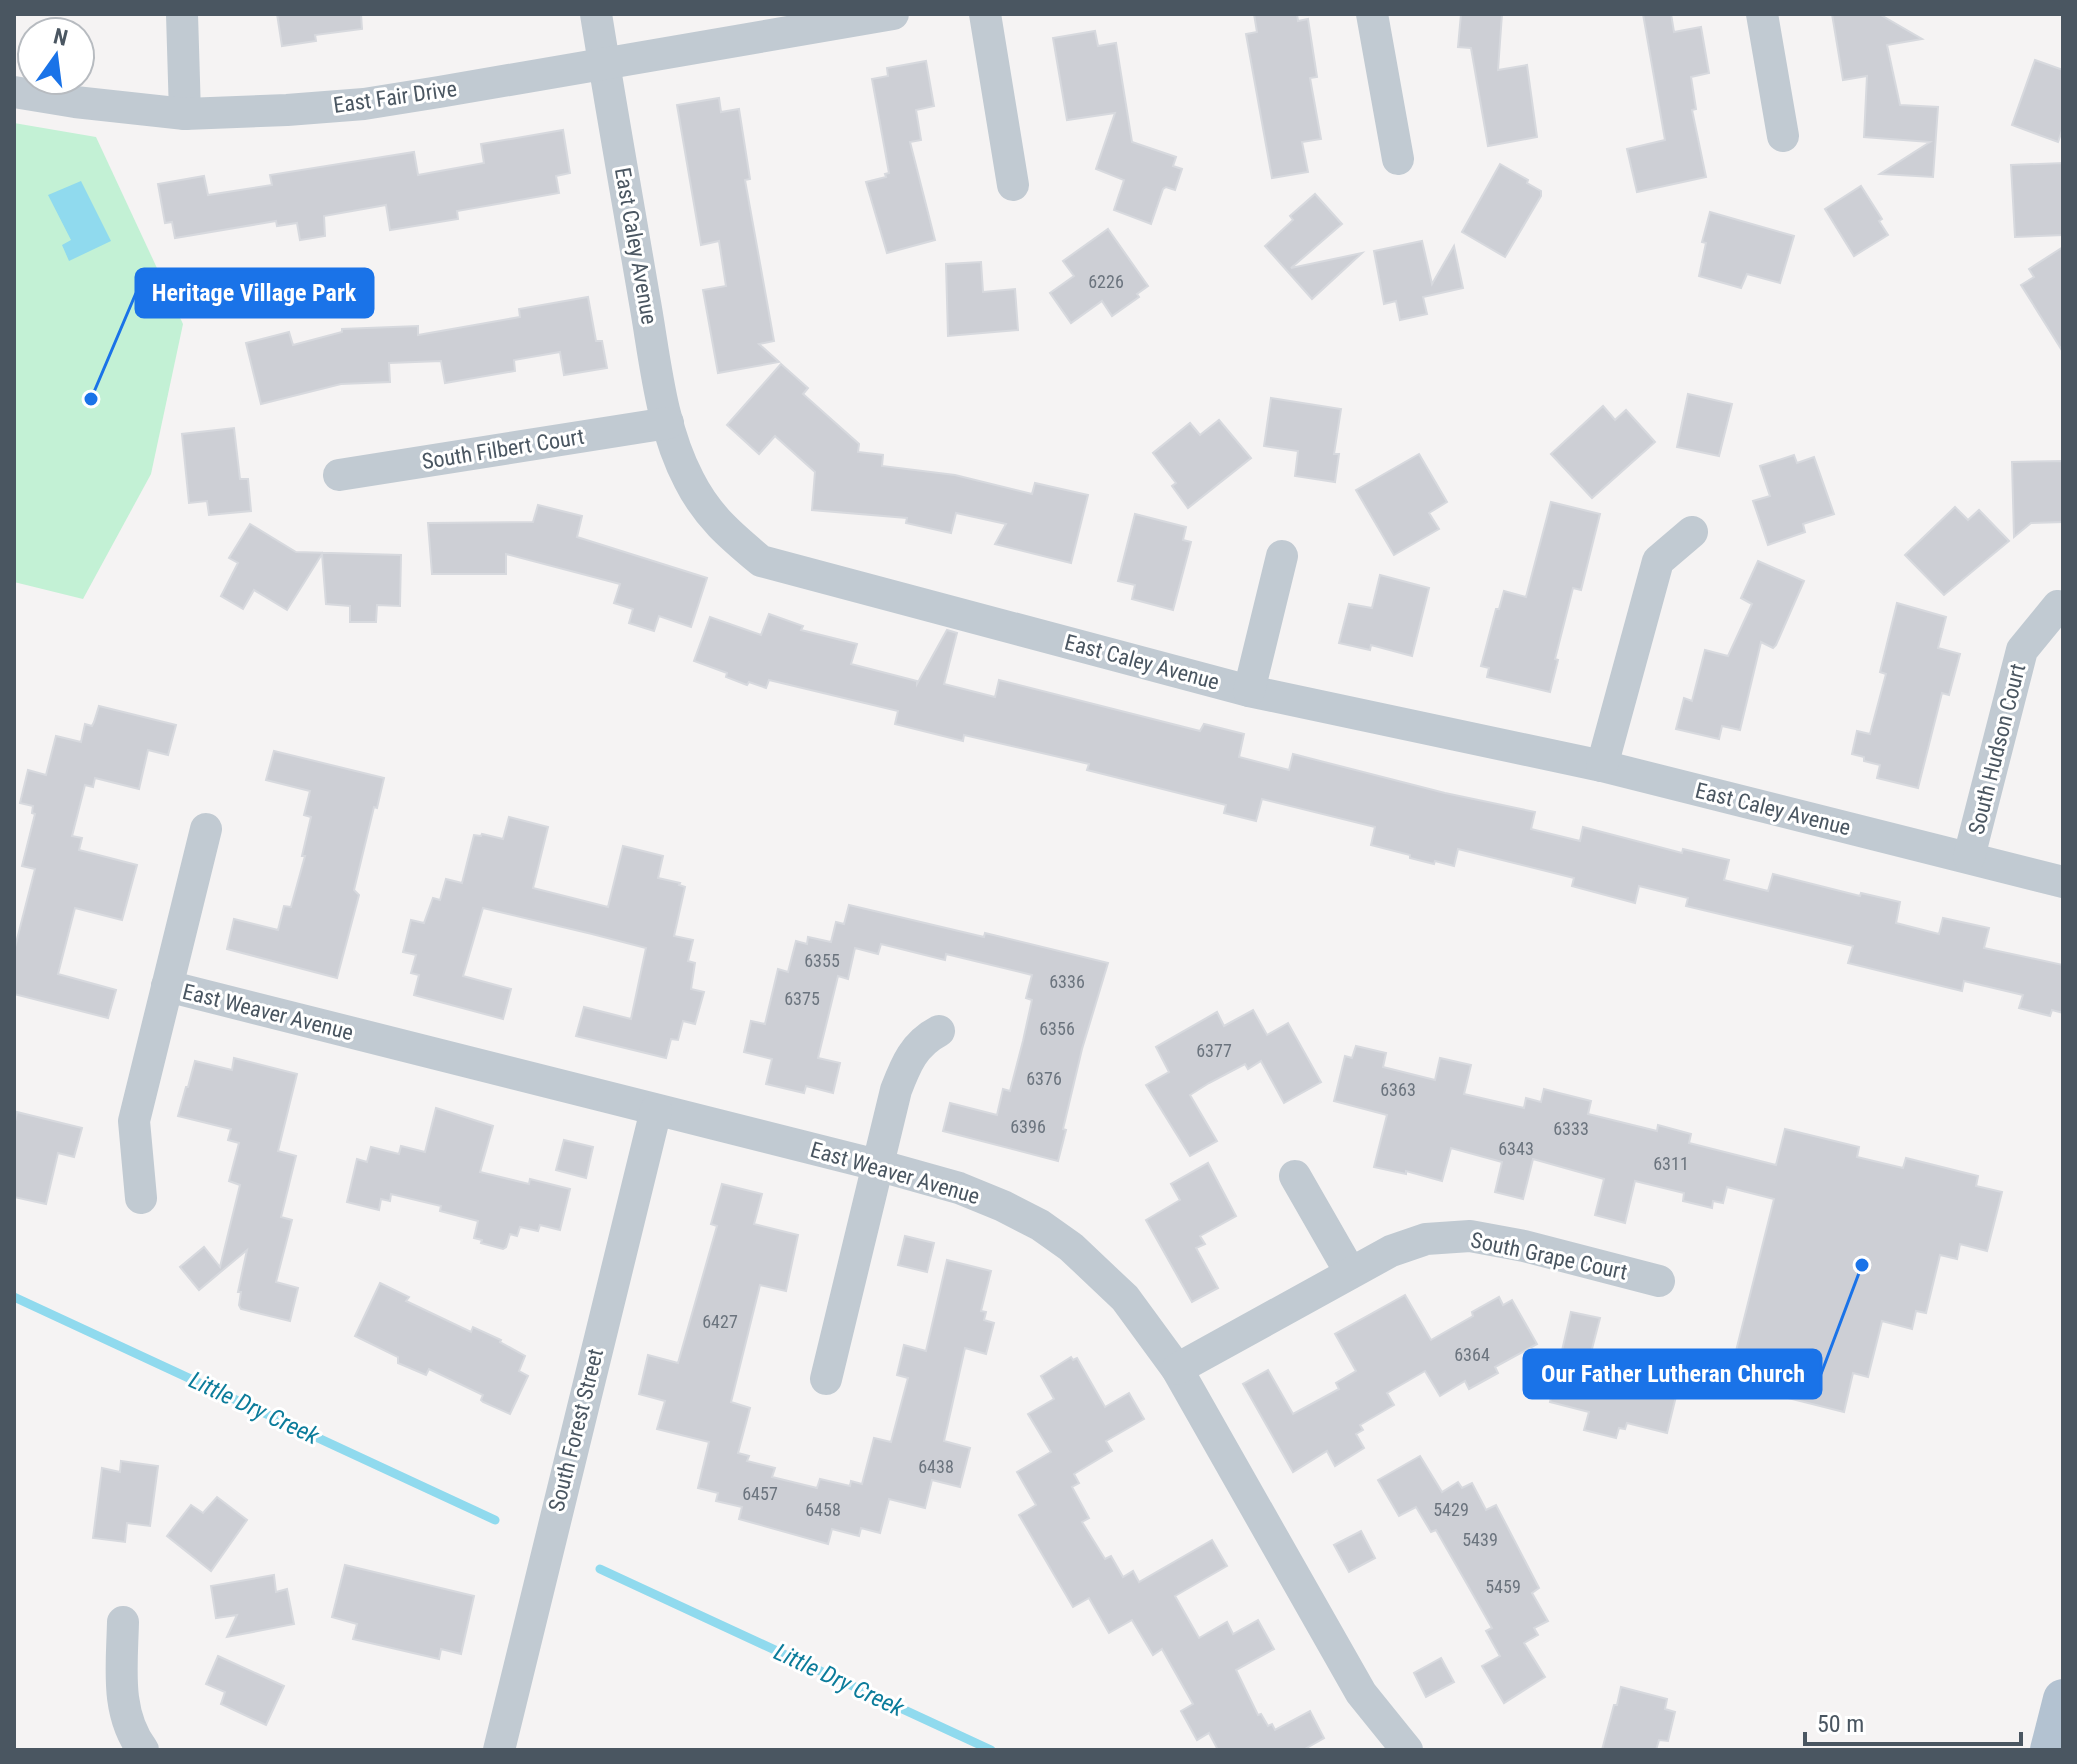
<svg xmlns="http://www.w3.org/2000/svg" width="2077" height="1764" viewBox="0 0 2077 1764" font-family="'Roboto Condensed',sans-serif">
	<rect width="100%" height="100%" fill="#f5f3f3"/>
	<polygon fill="#c3f1d5" points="14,123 96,137 183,324 151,474 83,599 14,582"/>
	<polygon fill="#90daee" points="81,181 111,241 69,261 62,245 71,240 48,195"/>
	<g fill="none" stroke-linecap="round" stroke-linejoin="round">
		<g stroke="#90daee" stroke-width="9">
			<polyline points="14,1297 495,1520"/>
			<polyline points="600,1569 991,1750"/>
		</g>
	</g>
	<g fill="#cdcfd5" stroke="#d7d9de" stroke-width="2">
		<polygon points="277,14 361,14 362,29 315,35 316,41 282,46"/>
		<polygon points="1254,14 1297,14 1298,21 1308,19 1317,77 1310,78 1321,139 1302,142 1308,172 1272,178 1246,34 1257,32"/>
		<polygon points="1461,14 1502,14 1498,70 1527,65 1537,137 1488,146 1471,48 1458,47"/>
		<polygon points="1643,14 1671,14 1674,32 1701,27 1709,73 1691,77 1696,109 1692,110 1706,177 1637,192 1627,149 1665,140"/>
		<polygon points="1832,14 1879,14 1922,39 1887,45 1900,105 1938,107 1933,177 1880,174 1930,142 1864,137 1867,76 1843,80"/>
		<polygon points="1095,31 1098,46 1116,43 1132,142 1176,157 1173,166 1182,169 1175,190 1166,187 1163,189 1151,224 1114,210 1124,180 1096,169 1115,113 1067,120 1053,38"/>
		<polygon points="2035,60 2063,70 2063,128 2058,142 2012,125"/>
		<polygon points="926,61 934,106 916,110 921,140 910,142 935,240 887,253 866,182 886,177 885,174 889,173 872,79 888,76 887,68"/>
		<polygon points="719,98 721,112 739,109 750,179 745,180 774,341 759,344 779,362 718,373 703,290 726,286 719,241 701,245 677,105"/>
		<polygon points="563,130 570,173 556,176 559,193 457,211 458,219 390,230 386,205 324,216 325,236 300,240 297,223 277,226 276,221 175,238 172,222 165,223 158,184 204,176 208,195 272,185 270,175 414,152 418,175 484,163 481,144"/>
		<polygon points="2063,163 2063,235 2015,237 2011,165"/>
		<polygon points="1500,164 1528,180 1527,183 1541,191 1541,196 1505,257 1462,232"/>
		<polygon points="1861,186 1882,219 1879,221 1888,235 1854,256 1825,209"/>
		<polygon points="1315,194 1342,224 1291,268 1362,253 1312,299 1265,246 1293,220 1290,216"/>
		<polygon points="1710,212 1794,236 1780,283 1747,274 1741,288 1699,276 1706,243 1702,242"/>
		<polygon points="1108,229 1148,286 1137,294 1139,297 1112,316 1102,301 1071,323 1050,293 1074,276 1063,261"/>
		<polygon points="1422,241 1432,284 1454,246 1463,288 1423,297 1427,314 1400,320 1396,301 1384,304 1374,251"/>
		<polygon points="2063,247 2063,352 2021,285 2034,277 2029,269"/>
		<polygon points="981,262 983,292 1015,289 1018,330 948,336 946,264"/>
		<polygon points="588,297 596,341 602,341 607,368 564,375 560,352 514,360 515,371 445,383 441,361 389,363 390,382 341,384 261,404 246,343 289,332 293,345 342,332 342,329 418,326 418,335 520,317 519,309"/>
		<polygon points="781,364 808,388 803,394 859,444 858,452 883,455 882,466 955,475 1032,494 1035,483 1088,495 1071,563 995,544 1006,524 956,513 951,533 906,523 907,518 812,510 815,472 775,436 759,454 727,425"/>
		<polygon points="1688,394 1732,404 1719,456 1677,447"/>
		<polygon points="1271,398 1341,409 1334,454 1339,454 1335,482 1295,476 1298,451 1264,446"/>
		<polygon points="1603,406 1615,420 1626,410 1655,442 1592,498 1551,454"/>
		<polygon points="1219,420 1251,458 1188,508 1172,486 1176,483 1153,453 1190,423 1200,435"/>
		<polygon points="234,428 240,479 248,479 251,511 209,515 207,501 189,503 182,434"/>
		<polygon points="1419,454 1447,502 1429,513 1439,529 1394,555 1356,490"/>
		<polygon points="1794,455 1797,463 1814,457 1834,514 1803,524 1805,532 1768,545 1753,501 1770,496 1760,466"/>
		<polygon points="2063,461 2063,522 2031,523 2014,537 2012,462"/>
		<polygon points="1551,502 1600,514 1581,590 1573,588 1555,659 1558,660 1550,692 1487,677 1489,668 1481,666 1496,609 1499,609 1504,591 1526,597"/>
		<polygon points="538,505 582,516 577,537 707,578 691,627 659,616 654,631 629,623 633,609 614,603 620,584 506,554 506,574 432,574 428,523 533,522"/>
		<polygon points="1955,507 1968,520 1979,510 2009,541 1944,595 1905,555"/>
		<polygon points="1135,514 1186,527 1183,540 1191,542 1173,610 1132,599 1135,585 1118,581"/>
		<polygon points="250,524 296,552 401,555 400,606 377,605 376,622 350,622 350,606 326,604 322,554 287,610 254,590 243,609 221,596 238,563 229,558"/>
		<polygon points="1758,561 1804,581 1776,645 1773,648 1761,642 1740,730 1722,726 1719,739 1676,729 1684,698 1692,701 1705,650 1728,656 1752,604 1741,598"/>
		<polygon points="1380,575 1429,588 1412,656 1371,645 1370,650 1339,643 1349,604 1372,608"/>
		<polygon points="1897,603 1946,617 1938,648 1960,654 1949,695 1942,693 1918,788 1877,778 1880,765 1864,761 1864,757 1852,754 1857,731 1870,734 1886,674 1880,672"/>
		<polygon points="769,614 803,626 801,630 857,644 851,664 917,681 917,684 947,630 957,633 944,684 995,697 999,680 1200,731 1204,724 1244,734 1239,757 1289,770 1293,754 1445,793 1535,812 1531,829 1580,841 1583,827 1682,853 1683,849 1729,860 1724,880 1768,891 1773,874 1860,896 1861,893 1900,902 1896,923 1939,934 1943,918 1989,928 1984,948 2063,965 2063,1013 2052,1010 2050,1016 2019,1008 2023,995 1964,981 1962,991 1848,963 1853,946 1686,906 1688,898 1639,886 1635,903 1572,886 1574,878 1458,849 1454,866 1435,861 1434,864 1410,858 1410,855 1371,845 1375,827 1262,799 1256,821 1224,813 1226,805 1087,770 1089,764 964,735 963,741 895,724 898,711 769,680 766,688 749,682 747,685 726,677 727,673 694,661 710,617 761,635"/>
		<polygon points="99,706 176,725 168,755 148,750 139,789 95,778 93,787 85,785 72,836 82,838 79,850 137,865 122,920 75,908 58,974 116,990 108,1018 14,994 14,951 35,869 22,866 35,814 32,813 33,806 20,803 28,770 46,775 56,736 81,742 85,724 92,726 94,722"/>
		<polygon points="274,751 384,778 377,808 374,807 354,890 359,895 337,978 227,949 234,919 278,930 284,906 291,907 305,856 302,856 311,817 304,815 310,791 266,780"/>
		<polygon points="509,817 548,827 533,888 608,907 623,846 663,856 658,878 680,883 679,885 685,887 674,936 693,940 688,961 695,963 691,989 704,992 695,1024 683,1021 678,1040 671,1039 666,1058 576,1036 584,1007 631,1019 646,948 592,934 483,908 463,976 511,989 503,1019 414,995 419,975 411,973 416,955 403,952 411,920 424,923 433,898 440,900 446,879 462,883 474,835 481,836 482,834 503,839"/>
		<polygon points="849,905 984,937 985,933 1108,963 1082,1049 1063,1129 1066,1130 1058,1161 943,1131 950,1103 997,1115 1003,1089 1010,1091 1023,1041 1032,1000 1026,998 1032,975 946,954 945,960 881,944 878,954 855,948 848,979 838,976 818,1058 840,1063 833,1093 806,1086 804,1093 766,1084 772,1059 744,1052 751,1021 765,1024 778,969 788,972 796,941 807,944 808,937 831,942 836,922 844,924"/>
		<polygon points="1253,1010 1267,1035 1288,1023 1321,1082 1284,1103 1261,1061 1248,1069 1245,1064 1209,1083 1190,1095 1217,1141 1190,1156 1146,1085 1169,1072 1156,1047 1217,1012 1224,1026"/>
		<polygon points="1356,1046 1386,1053 1383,1067 1435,1080 1440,1058 1471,1065 1464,1094 1524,1108 1526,1098 1541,1102 1544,1089 1559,1093 1591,1101 1588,1114 1657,1131 1658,1125 1691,1134 1689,1143 1776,1165 1785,1129 1859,1147 1857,1157 1903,1168 1906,1158 1978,1176 1976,1186 2002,1192 1987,1251 1960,1244 1957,1259 1940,1255 1926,1313 1916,1311 1912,1329 1882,1321 1868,1377 1853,1373 1844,1412 1728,1383 1774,1199 1727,1187 1723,1203 1713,1201 1712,1208 1683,1201 1684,1193 1635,1181 1625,1223 1595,1215 1604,1179 1533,1159 1523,1199 1495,1192 1502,1162 1451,1148 1442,1181 1406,1171 1406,1174 1374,1167 1387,1115 1334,1101 1345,1056 1352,1058"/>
		<polygon points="234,1058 297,1074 278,1151 296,1156 281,1217 292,1220 276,1282 298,1288 290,1321 241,1309 239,1305 241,1292 238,1292 247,1250 199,1290 180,1267 204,1247 220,1267 240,1185 229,1181 239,1143 228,1140 231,1129 178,1116 186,1087 188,1087 195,1061 232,1070"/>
		<polygon points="436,1108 493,1126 480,1172 529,1184 530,1179 570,1189 560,1230 540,1225 538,1231 520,1227 517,1236 510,1234 506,1247 503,1249 481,1243 482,1240 474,1238 478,1221 440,1211 441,1206 391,1194 390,1201 381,1199 379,1210 347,1202 357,1159 367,1162 371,1147 399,1154 401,1146 425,1152"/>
		<polygon points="17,1112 82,1128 74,1157 58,1153 46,1204 14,1197 14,1126"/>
		<polygon points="564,1140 593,1147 586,1178 556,1170"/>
		<polygon points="1208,1163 1236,1216 1200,1236 1205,1244 1196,1248 1218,1288 1192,1302 1146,1220 1180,1200 1171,1184"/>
		<polygon points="722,1184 762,1194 754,1224 798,1235 786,1291 760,1285 731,1402 750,1408 738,1453 749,1456 747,1461 775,1468 772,1477 817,1488 820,1479 850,1486 851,1481 862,1484 874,1438 891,1442 908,1378 897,1375 904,1345 926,1351 947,1260 991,1271 981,1311 986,1312 984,1320 994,1323 986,1354 965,1348 944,1441 970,1448 960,1487 932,1480 925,1508 889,1499 880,1533 861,1528 859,1536 832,1529 828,1544 739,1519 742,1507 716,1501 718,1493 698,1488 709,1442 657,1429 665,1401 639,1394 648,1355 678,1363 717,1226 711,1224"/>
		<polygon points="905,1236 934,1243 927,1272 898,1265"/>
		<polygon points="380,1283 409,1297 406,1301 471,1332 473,1327 501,1340 500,1342 525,1356 519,1371 528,1376 510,1414 483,1402 481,1400 483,1395 429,1369 426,1375 398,1363 398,1357 355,1336"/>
		<polygon points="1405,1295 1431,1340 1473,1316 1472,1312 1499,1297 1503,1305 1512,1300 1537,1344 1495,1367 1498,1373 1469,1389 1465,1381 1440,1396 1425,1371 1387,1393 1394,1405 1360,1425 1363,1430 1356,1434 1364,1448 1335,1466 1327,1451 1293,1472 1243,1384 1268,1370 1293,1414 1339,1389 1336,1383 1356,1371 1335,1334"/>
		<polygon points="1571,1312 1600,1318 1587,1368 1637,1381 1643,1361 1673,1369 1670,1378 1680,1380 1667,1433 1627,1423 1625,1429 1619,1428 1616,1438 1584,1430 1589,1412 1550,1402"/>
		<polygon points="1071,1357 1073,1360 1077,1358 1105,1407 1129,1393 1144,1419 1106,1441 1112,1451 1074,1474 1079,1483 1072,1487 1089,1518 1082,1522 1105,1559 1111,1556 1123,1577 1133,1571 1139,1582 1212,1540 1227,1566 1175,1596 1199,1638 1227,1622 1233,1634 1258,1620 1274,1649 1236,1670 1258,1715 1261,1714 1268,1726 1272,1724 1275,1730 1310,1711 1324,1738 1303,1750 1218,1750 1209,1733 1197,1740 1181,1711 1193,1704 1162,1649 1153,1655 1132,1620 1109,1633 1089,1598 1073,1607 1019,1515 1036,1505 1017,1472 1051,1452 1028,1414 1054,1399 1041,1376"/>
		<polygon points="1420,1456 1442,1492 1458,1482 1462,1488 1472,1483 1486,1510 1496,1505 1539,1588 1532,1593 1548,1621 1534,1628 1538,1635 1524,1643 1545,1677 1504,1703 1482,1666 1500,1656 1486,1631 1492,1628 1467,1584 1436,1530 1431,1532 1416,1507 1399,1516 1378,1480"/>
		<polygon points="121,1461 158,1466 150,1526 127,1523 125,1542 93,1538 102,1468 120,1472"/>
		<polygon points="217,1497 247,1520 211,1571 167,1536 191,1505 203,1513"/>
		<polygon points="1361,1531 1375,1558 1349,1572 1334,1545"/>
		<polygon points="345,1565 474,1596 461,1654 441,1649 439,1659 353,1639 357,1624 332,1617"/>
		<polygon points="274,1575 276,1592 287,1589 294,1624 227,1637 237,1615 216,1618 211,1586"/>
		<polygon points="218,1656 284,1686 266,1725 221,1704 225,1692 206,1684"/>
		<polygon points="1441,1658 1454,1682 1426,1697 1414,1673"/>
		<polygon points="1621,1687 1667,1699 1665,1709 1675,1712 1668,1741 1659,1740 1656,1750 1602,1750 1614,1705 1617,1705"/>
	</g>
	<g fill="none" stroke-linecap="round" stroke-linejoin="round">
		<g stroke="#c1cad2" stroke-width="32">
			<polyline points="182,14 185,114"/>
			<path d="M 596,14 C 611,108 628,203 644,297 C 655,357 660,425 689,480 C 707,516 731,536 761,561 L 1249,691 L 1602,766 L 2063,882"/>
			<polyline points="985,14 1013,185"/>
			<polyline points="1372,14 1398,159"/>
			<polyline points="1762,14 1783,136"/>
			<polyline points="14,92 75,102 185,114 287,110 364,104 439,92 893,14"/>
			<polyline points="339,475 668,423"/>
			<polyline points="1249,691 1282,556"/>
			<polyline points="1602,766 1658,561 1692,532"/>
			<polyline points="1969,857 2022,650 2058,606"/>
			<polyline points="167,986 877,1165 959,1188 1003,1206 1040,1225 1071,1247 1125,1298 1177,1369 1361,1693 1407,1750"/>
			<polyline points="1295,1176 1350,1272"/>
			<polyline points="141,1198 134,1121 206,829"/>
			<polyline points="1177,1369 1391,1251 1426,1239 1470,1236 1524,1246 1659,1281"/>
			<path d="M 826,1379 L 896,1090 C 906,1064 914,1044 939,1031"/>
			<path d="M 123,1622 C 122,1666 115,1713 143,1750"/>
			<polyline points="499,1750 656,1110"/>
		</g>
		<polyline stroke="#b3c2d1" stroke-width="40" points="2050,1750 2063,1699"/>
	</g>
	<g text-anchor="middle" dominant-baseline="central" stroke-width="6" stroke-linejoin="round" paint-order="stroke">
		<g font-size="18" fill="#6b747e">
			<text x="1106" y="281">6226</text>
			<text x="822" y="960">6355</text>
			<text x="1067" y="981">6336</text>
			<text x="802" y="998">6375</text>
			<text x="1057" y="1028">6356</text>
			<text x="1214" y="1050">6377</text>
			<text x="1044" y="1078">6376</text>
			<text x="1398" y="1089">6363</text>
			<text x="1028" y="1126">6396</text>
			<text x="1571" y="1128">6333</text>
			<text x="1516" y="1148">6343</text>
			<text x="1671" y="1163">6311</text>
			<text x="720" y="1321">6427</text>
			<text x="1472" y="1354">6364</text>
			<text x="936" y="1466">6438</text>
			<text x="760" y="1493">6457</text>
			<text x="823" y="1509">6458</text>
			<text x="1451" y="1509">5429</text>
			<text x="1480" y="1539">5439</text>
			<text x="1503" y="1586">5459</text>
		</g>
		<g font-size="22" fill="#4a5661" stroke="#fff">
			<text transform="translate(395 97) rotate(-8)">East Fair Drive</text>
			<text transform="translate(636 246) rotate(80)">East Caley Avenue</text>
			<text transform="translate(503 449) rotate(-9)">South Filbert Court</text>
			<text transform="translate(1142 662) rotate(15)">East Caley Avenue</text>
			<text transform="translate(1997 749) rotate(-76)">South Hudson Court</text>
			<text transform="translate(1773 809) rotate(14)">East Caley Avenue</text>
			<text transform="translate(268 1012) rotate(14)">East Weaver Avenue</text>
			<text transform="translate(895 1173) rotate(16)">East Weaver Avenue</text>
			<text transform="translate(1549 1256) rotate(12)">South Grape Court</text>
			<text transform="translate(576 1430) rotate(-76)">South Forest Street</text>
		</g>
		<g font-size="24" font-style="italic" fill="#0c7c9b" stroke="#fff">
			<text transform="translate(254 1408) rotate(25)">Little Dry Creek</text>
			<text transform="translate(839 1680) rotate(25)">Little Dry Creek</text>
		</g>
	</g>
	<path fill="none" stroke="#1a73e8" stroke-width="3" d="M91 399L136 293M1862 1265L1821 1374"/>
	<g fill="#1a73e8" stroke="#fff" stroke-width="3">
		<circle cx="91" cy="399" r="8"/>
		<circle cx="1862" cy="1265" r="8"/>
	</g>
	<g fill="#1a73e8" stroke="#1a73e8" stroke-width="3">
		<rect x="136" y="269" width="237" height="48" rx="8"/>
		<rect x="1524" y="1350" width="297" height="48" rx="8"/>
	</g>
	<g font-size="24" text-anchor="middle" font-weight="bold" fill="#fff">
		<text x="254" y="301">Heritage Village Park</text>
		<text x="1673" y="1382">Our Father Lutheran Church</text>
	</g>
	<rect width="2077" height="1764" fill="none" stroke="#4a5661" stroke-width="32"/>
	<g transform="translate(56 56) rotate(14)"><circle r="38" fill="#ffffff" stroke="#b7bbc0" stroke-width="2"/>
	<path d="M0-6L14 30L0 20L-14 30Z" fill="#1a73e8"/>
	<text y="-12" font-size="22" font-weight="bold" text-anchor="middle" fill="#4a5661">N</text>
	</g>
	<path d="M1805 1732v12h216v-12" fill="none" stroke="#4a5661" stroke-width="4"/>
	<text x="1817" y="1732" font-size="24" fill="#4a5661" stroke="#ffffff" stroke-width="6" paint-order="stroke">50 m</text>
</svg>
